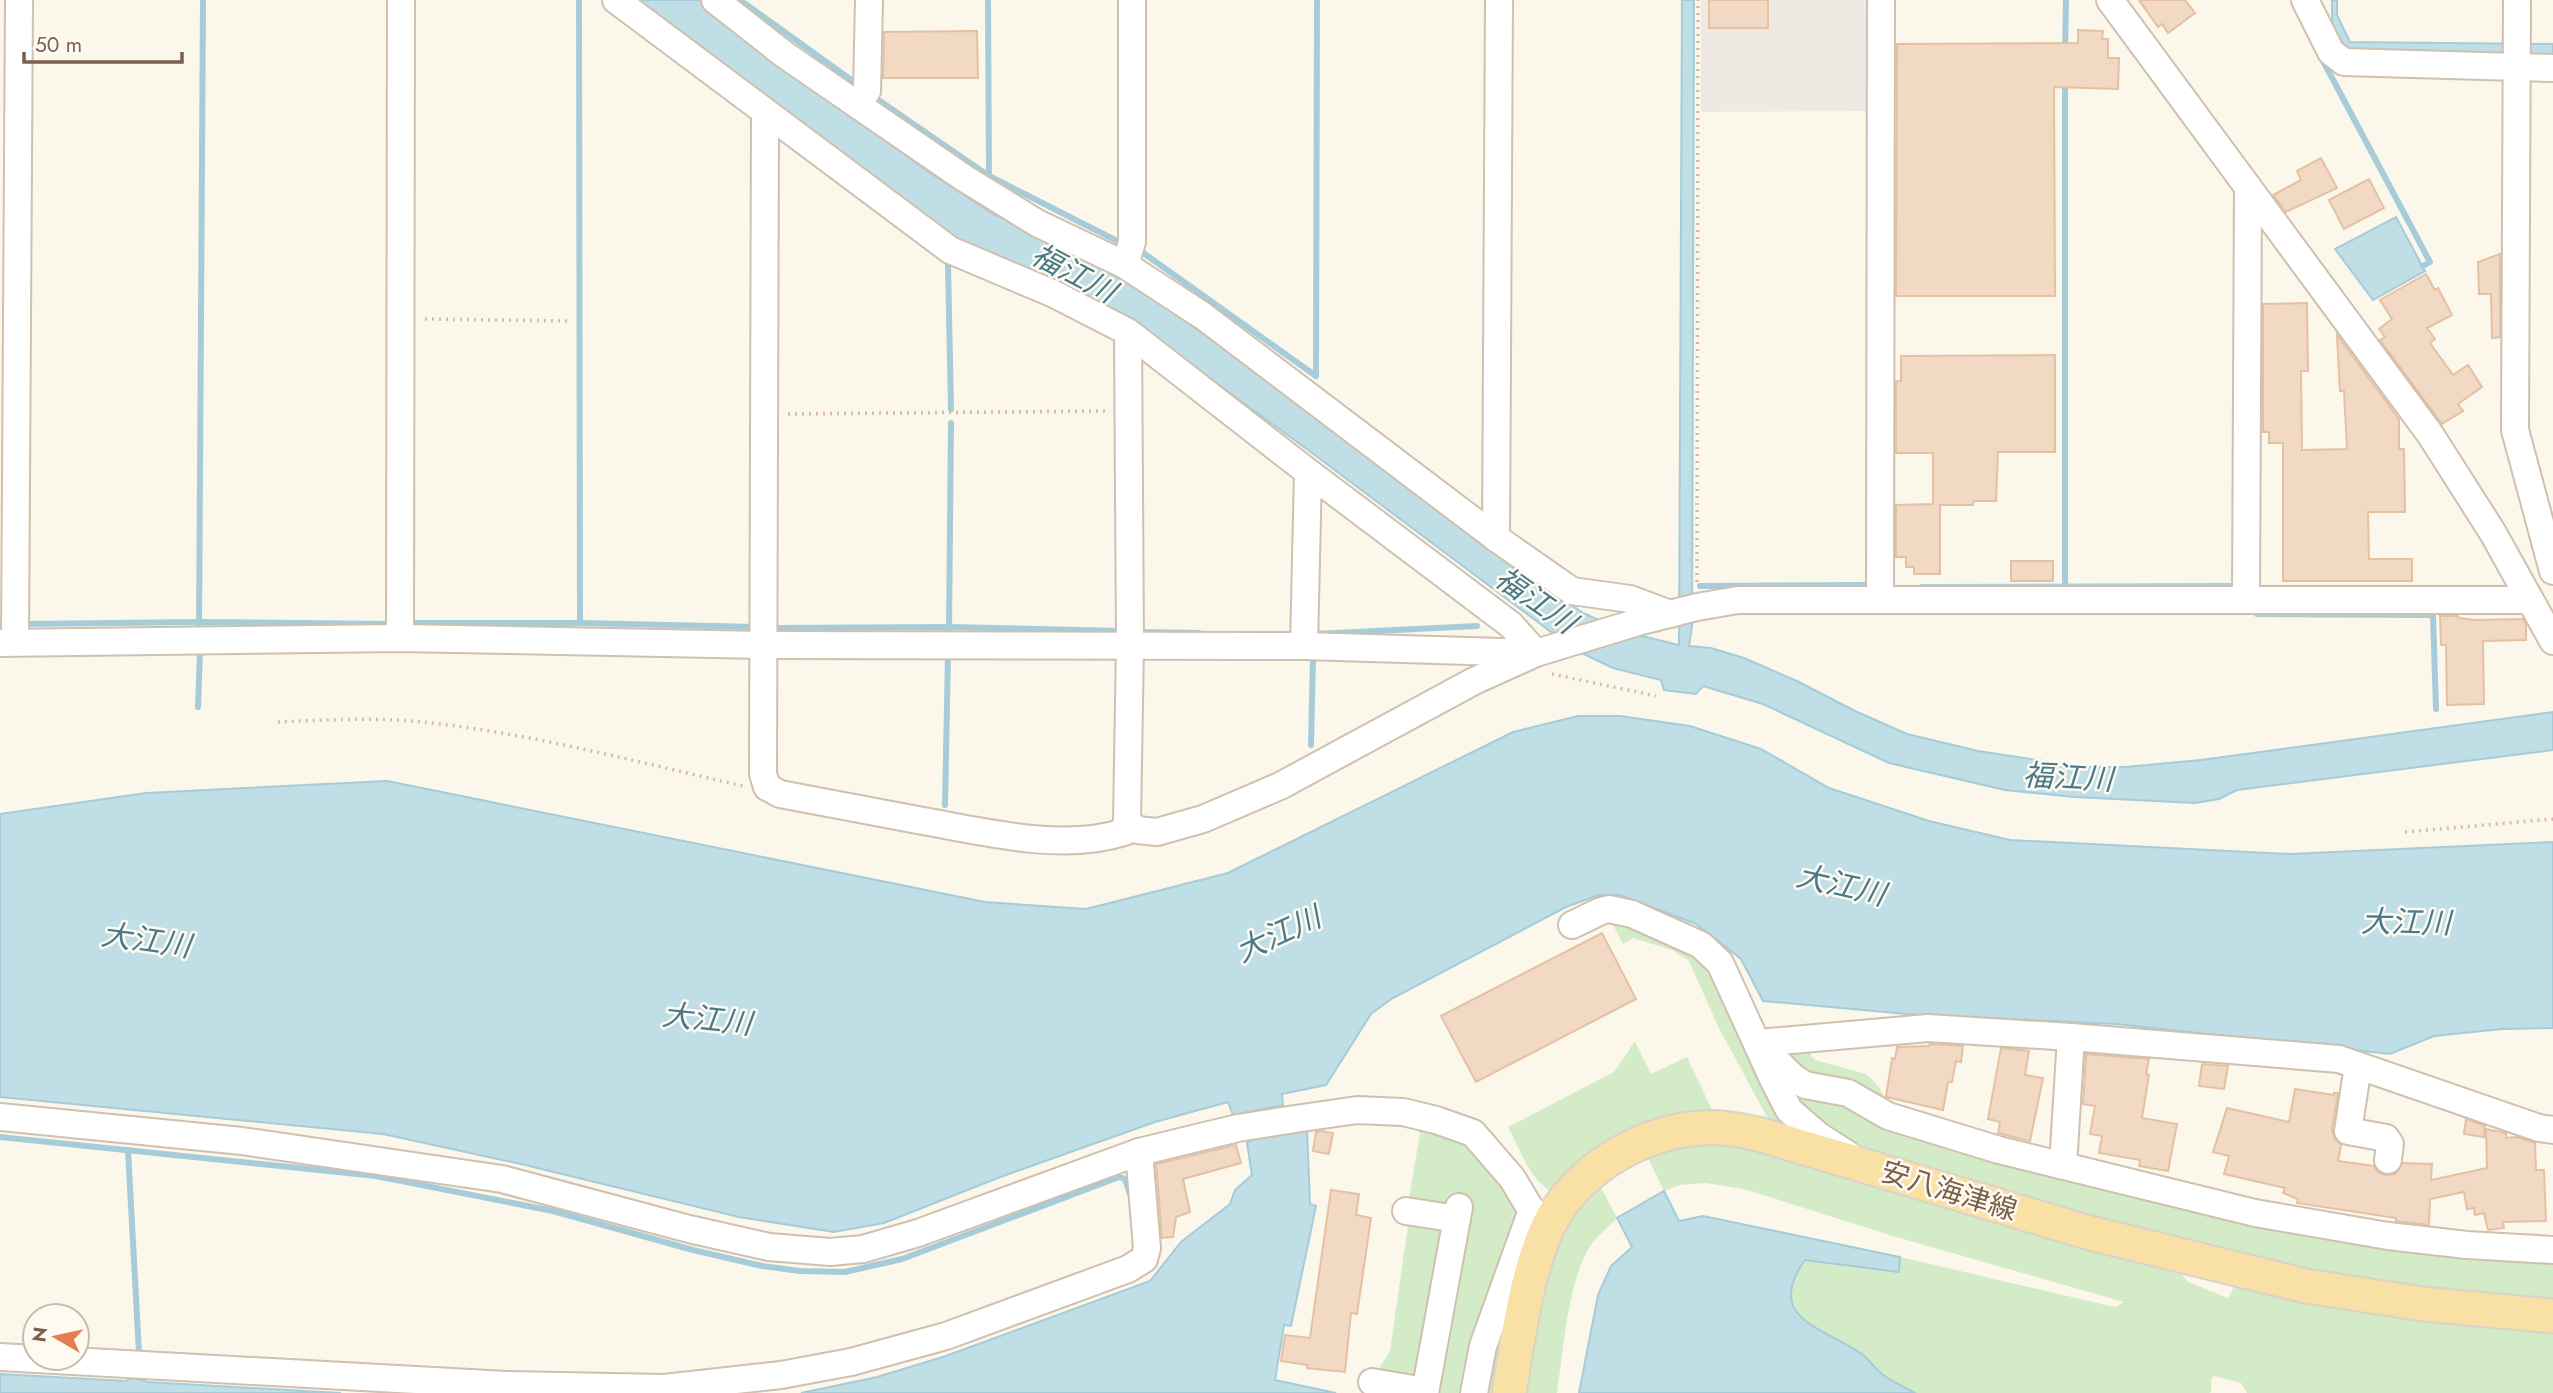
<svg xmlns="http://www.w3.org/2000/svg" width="2553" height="1393" viewBox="0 0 2553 1393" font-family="Jost,'Noto Sans JP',sans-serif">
	<rect width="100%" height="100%" fill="#fcf7eb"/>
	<polygon fill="#eee9e3" points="1701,0 1872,0 1872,111 1701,112"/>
	<g fill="#d4ebc8">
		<polygon points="1620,919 1703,957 1804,1135 1769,1121 1718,1026 1689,961 1672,950 1633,938 1623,944 1612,923"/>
		<path d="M 1635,1041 L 1651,1074 L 1687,1057 L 1712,1110 L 1710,1116 L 1555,1193 C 1531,1184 1520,1149 1508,1127 L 1614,1072 Z"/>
		<path d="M 1836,1044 L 1811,1052 L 1811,1056 L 1815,1060 L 1866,1074 L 1878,1086 L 1886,1100 L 1909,1114 L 1809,1079 L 1787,1061 C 1790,1042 1820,1045 1836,1044 Z"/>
		<polygon points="1782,1071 1999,1155 2553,1256 2553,1306 2303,1274 1869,1156 1800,1107"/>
		<polygon points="1377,1119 1470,1140 1503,1182 1513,1203 1516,1217 1467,1393 1434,1393 1471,1202 1458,1200 1449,1211 1408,1205 1420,1133 1415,1129"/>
		<polygon points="1719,1139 2174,1265 2188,1282 2228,1298 2237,1282 2553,1326 2553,1393 2247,1393 2241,1383 2214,1376 2211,1380 2211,1392 2209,1393 1915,1393 1881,1374 1864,1355 1800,1319 1791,1297 1793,1278 1805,1260 1899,1272 1900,1257 2115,1307 2124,1302 1896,1237 1744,1189 1706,1183 1680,1185 1664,1191 1645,1152"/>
		<path d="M 1598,1182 L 1617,1218 C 1609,1227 1598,1235 1591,1245 C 1568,1278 1563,1353 1557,1393 L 1519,1393 L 1552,1244 Z"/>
		<polygon points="1409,1218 1446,1222 1416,1380 1376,1374 1390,1351"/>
		<polygon points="1524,1253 1495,1393 1480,1393"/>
	</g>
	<g fill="#bfdee6" stroke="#a5ccd8" stroke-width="2">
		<polygon points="636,0 702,0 718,16 765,54 926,170 993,214 1123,277 1297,400 1528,574 1583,613 1625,632 1679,645 1682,0 1694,0 1692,627 1689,646 1711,648 1744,658 1797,681 1855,711 1907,734 1978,751 2083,767 2125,767 2201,760 2553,712 2553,750 2237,790 2219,799 2195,803 2075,797 2005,790 1889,763 1763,704 1703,686 1696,694 1664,690 1661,680 1613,668 1575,650 1304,447 1119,312 961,244"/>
		<path d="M 2332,0 L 2337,0 L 2337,15 L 2350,42 L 2553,44 L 2553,55 L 2348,53 C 2330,41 2332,20 2332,0 Z"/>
		<polygon points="2396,217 2425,271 2373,300 2335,249"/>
		<polygon points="1578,716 1620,716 1690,726 1761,749 1829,788 1929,821 2010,840 2290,854 2553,842 2553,1028 2502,1029 2434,1036 2390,1054 2116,1024 1918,1015 1763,1001 1741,959 1696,924 1620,895 1599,895 1566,907 1393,998 1371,1014 1326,1085 1282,1094 1283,1105 1233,1115 1228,1102 1155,1122 1003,1176 884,1223 834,1232 739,1217 525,1165 383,1134 0,1097 0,814 146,793 387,781 985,902 1086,909 1228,873 1513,732"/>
		<polygon points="1307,1129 1310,1204 1316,1206 1291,1326 1284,1325 1275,1380 1336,1393 801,1393 877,1377 943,1357 1150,1281 1181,1242 1230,1204 1235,1190 1252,1175 1247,1143 1251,1140 1250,1133"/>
		<path d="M 1664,1191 L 1679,1221 L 1703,1216 L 1900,1257 L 1899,1272 L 1805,1260 C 1762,1320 1827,1328 1863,1355 C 1870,1360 1875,1369 1882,1374 C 1892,1382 1905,1387 1915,1393 L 1579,1393 L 1598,1295 L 1611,1266 L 1632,1247 L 1617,1218 Z"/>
		<polygon points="136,1371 138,1379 148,1382 341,1393 0,1393 0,1374 126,1381 130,1379"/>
	</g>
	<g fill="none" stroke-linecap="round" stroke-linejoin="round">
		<g stroke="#a5ccd8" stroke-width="6">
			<polyline points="579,0 580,623"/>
			<polyline points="740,0 861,87"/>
			<polyline points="988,0 989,176"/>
			<polyline points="2065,51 2066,0"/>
			<polyline points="2321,57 2430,262 2423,266"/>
			<polyline points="880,101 989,176 1125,245"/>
			<polyline points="1142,252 1316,376"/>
			<polyline points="948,264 951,409"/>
			<polyline points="1316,376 1317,0"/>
			<polyline points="1700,586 1870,585"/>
			<polyline points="2065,586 2065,79"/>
			<polyline points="1922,587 2232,586"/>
			<polyline points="2257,614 2433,615 2436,709"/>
			<polyline points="412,623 580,623 756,627"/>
			<polyline points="26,624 199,622 387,624"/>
			<polyline points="774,628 949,627 1120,631"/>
			<polyline points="949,631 951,423"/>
			<polyline points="199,632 203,0"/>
			<polyline points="1141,632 1199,633"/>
			<polyline points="1315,634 1477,626"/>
			<polyline points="198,707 200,651"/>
			<polyline points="1311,745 1313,656"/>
			<polyline points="945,805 948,655"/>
			<polyline points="0,1137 376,1176 553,1211 693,1250 762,1266 800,1271 845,1272 902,1259 1119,1177 1125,1179 1130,1194"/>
			<polyline points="128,1150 139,1353"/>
		</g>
	</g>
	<g fill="#f1d9c3" stroke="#e4c1a3" stroke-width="2">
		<rect x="1709" y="0" width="59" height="28"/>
		<polygon points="2139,0 2185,0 2195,13 2168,33 2162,24 2158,27"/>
		<polygon points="2078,30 2103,31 2102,39 2108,39 2108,58 2119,58 2118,89 2054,87 2055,296 1896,296 1897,44 2078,43"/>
		<polygon points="977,31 978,78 883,78 884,32"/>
		<polygon points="2321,158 2337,188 2286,212 2273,195 2301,180 2297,171"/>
		<polygon points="2369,179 2384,208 2344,229 2329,200"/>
		<polygon points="2500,254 2500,337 2492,338 2491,294 2479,294 2478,262"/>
		<polygon points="2426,274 2435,290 2438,288 2452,315 2427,328 2435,339 2430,343 2453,375 2468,365 2482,387 2458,404 2463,411 2442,424 2380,340 2385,337 2379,329 2392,319 2380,300"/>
		<polygon points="2307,303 2308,371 2301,371 2302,450 2347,449 2344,391 2340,391 2337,335 2399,419 2399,449 2404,449 2405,512 2368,512 2369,559 2412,559 2412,581 2283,581 2283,443 2269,443 2269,432 2263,432 2263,304"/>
		<polygon points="2055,355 2055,452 1998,452 1996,501 1974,501 1973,505 1940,505 1940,574 1914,574 1914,567 1906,567 1906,557 1896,557 1896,505 1933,504 1933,453 1896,453 1896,381 1901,381 1901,356"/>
		<rect x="2011" y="561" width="42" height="20"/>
		<polygon points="2440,616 2458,616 2459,618 2476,620 2523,619 2526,625 2526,640 2483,641 2484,704 2447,705 2446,645 2441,645"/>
		<polygon points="1602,933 1636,999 1476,1082 1441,1016"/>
		<polygon points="1930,1044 1963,1046 1961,1062 1956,1061 1952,1082 1948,1082 1943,1110 1886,1097 1892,1058 1895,1059 1897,1047 1929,1046"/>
		<polygon points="2001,1048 2029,1051 2025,1075 2043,1078 2030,1141 1998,1133 2000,1122 1988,1119"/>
		<polygon points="2086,1054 2149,1059 2146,1074 2149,1075 2142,1118 2177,1124 2168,1171 2139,1166 2140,1160 2099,1153 2102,1136 2090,1134 2095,1106 2083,1104"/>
		<polygon points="2202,1064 2228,1066 2224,1089 2199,1086"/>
		<polygon points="2295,1089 2334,1095 2334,1093 2338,1093 2332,1129 2334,1137 2341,1145 2338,1161 2374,1166 2378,1172 2385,1175 2395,1174 2403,1163 2432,1164 2431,1180 2487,1168 2486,1129 2506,1133 2506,1138 2517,1137 2535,1143 2536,1170 2544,1170 2546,1221 2503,1222 2504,1228 2488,1230 2484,1213 2475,1215 2474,1208 2467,1209 2464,1192 2430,1199 2429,1225 2396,1221 2396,1218 2297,1203 2298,1199 2283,1193 2285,1188 2224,1174 2229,1156 2213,1152 2227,1108 2289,1122"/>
		<polygon points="2466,1119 2485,1126 2484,1137 2464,1134"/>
		<polygon points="1321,1131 1333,1133 1329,1154 1313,1151 1316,1132"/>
		<polygon points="1236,1145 1241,1163 1183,1179 1190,1212 1176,1217 1173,1237 1162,1238 1156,1164"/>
		<polygon points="1331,1190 1359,1194 1356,1215 1371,1218 1357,1314 1351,1313 1345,1372 1307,1368 1307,1365 1281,1361 1285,1335 1310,1338"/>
	</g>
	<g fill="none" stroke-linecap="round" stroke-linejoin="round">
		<defs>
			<g id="minor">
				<polyline points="616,0 950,250 1054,294 1128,332 1308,472 1511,625 1536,653 1474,681 1280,786 1203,819 1157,832 1137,830 1127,821 1130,645 1128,332"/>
				<polyline points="715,0 785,55 964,178 1037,223 1125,265 1203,316 1496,538 1572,591 1630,599 1670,614"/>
				<polyline points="2110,0 2430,434 2493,533 2553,641"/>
				<polyline points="2305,0 2331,52 2344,62 2553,68"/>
				<polyline points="2517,0 2515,430 2553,571"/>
				<polyline points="859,104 867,91 869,0"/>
				<path d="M 765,112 L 763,774 L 767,787 L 780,794 C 828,803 875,812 923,821 C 984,832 1064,852 1124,832 L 1127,821"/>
				<polyline points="1125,265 1132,242 1132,0"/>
				<polyline points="1496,538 1499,0"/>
				<polyline points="1880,600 1881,0"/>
				<polyline points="2246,600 2248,187"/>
				<polyline points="400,638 401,0"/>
				<polyline points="15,642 19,0"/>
				<polyline points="0,643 400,638 765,645 1304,646 1536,653 1638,622 1697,607 1738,600 2528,600"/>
				<polyline points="1304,646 1308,472"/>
				<polyline points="1572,925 1601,911 1609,909 1632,914 1701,945 1720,963 1773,1079 1789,1110 1819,1136 1847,1154"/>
				<polyline points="1758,1043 1793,1077 1805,1085 1848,1093 1888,1116 1999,1150 2255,1213 2388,1236 2467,1245 2553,1250"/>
				<polyline points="1758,1043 1928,1028 2071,1037 2339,1059 2539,1128 2553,1130"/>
				<polyline points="2358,1066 2348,1131 2386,1138 2390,1144 2388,1160"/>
				<polyline points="0,1117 242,1141 502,1179 689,1229 769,1247 830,1252 863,1249 918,1233 1139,1152 1238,1128 1295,1119 1357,1110 1403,1112 1436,1120 1473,1133 1512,1178 1545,1233"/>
				<polyline points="2063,1166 2071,1037"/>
				<polyline points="1406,1211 1457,1219"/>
				<polyline points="0,1357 506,1385 664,1388 781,1375 851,1362 946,1336 1128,1269 1144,1259 1147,1248 1139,1152"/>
				<polyline points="1372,1382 1425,1391"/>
				<polyline points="1425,1393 1459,1207"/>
				<polyline points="1474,1393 1483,1346 1532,1210"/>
			</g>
			<path id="major" d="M 1509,1393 C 1518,1341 1524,1285 1544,1236 C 1568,1175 1636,1133 1700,1128 C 1719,1126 1739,1130 1758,1134 L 2090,1233 L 2306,1286 L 2423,1304 L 2553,1316"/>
		</defs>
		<use href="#minor" stroke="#cfc0af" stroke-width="30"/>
		<use href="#major" stroke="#d9d2cd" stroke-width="37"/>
		<g stroke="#d7bca5" stroke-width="3.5" stroke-dasharray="2 5" stroke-linecap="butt">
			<polyline points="425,319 569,321"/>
			<polyline points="788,414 1106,411"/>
			<polyline points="1697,582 1698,0"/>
			<polyline points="1552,674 1656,696"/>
			<path d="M 278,722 C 325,720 375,717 422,722 C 530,733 637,762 743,786"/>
			<polyline points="2405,832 2553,819"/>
		</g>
		<use href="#minor" stroke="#fff" stroke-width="26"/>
		<use href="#major" stroke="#f9e0a5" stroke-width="33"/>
	</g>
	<g text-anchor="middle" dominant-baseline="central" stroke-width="5" stroke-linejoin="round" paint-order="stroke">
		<g font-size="28" fill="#78604d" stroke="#fffaf1">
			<text transform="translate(1949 1191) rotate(17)">安八海津線</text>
		</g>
		<g font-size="30" font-style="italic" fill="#477a8b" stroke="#fffaf1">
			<text transform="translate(1074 273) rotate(28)">福江川</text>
			<text transform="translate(1536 600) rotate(35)">福江川</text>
			<text transform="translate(2068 777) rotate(3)">福江川</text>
			<text transform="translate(1841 885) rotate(13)">大江川</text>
			<text transform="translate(2406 922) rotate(1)">大江川</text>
			<text transform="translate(1278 934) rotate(-25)">大江川</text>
			<text transform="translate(146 940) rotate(8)">大江川</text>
			<text transform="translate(707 1019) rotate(6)">大江川</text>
		</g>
	</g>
	<g transform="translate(56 1337) rotate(279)"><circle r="33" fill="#fffaf1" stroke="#c9bcaf" stroke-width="2"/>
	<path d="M0-5L12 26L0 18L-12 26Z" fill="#e37e53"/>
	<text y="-10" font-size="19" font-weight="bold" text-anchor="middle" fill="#78604d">N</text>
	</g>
	<path d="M24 52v10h158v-10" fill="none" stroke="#78604d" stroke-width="3.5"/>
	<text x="35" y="52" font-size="21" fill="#78604d" stroke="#fffaf1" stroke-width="5" paint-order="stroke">50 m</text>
</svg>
